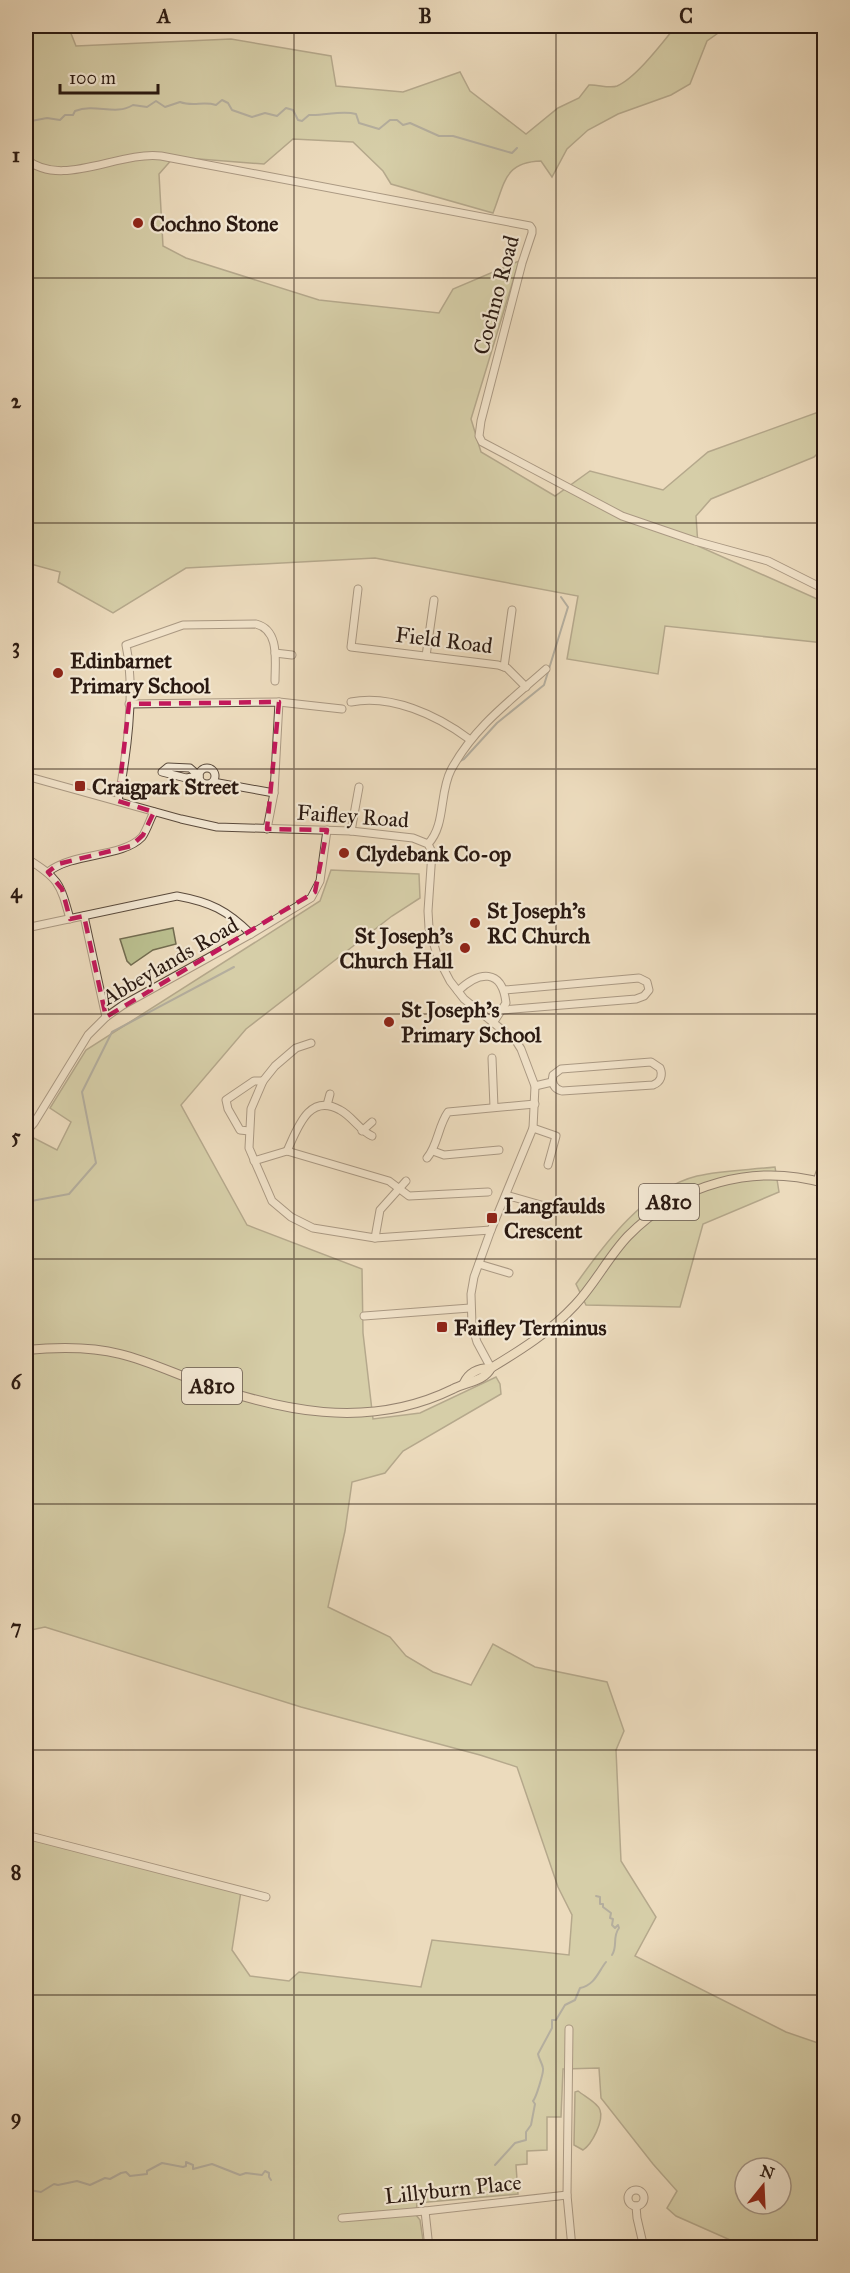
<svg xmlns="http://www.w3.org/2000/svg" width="850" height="2273" viewBox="0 0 850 2273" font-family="'IM FELL Great Primer',serif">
	<rect width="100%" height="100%" fill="#ecdbbd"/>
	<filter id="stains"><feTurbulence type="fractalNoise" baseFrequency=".00333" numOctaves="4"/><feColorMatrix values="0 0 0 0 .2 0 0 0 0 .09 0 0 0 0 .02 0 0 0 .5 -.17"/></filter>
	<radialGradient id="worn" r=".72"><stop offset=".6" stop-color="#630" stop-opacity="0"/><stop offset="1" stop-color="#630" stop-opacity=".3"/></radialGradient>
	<g fill="#babf8f" stroke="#726c50" stroke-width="1.5" fill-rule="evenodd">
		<path d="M 26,26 L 68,26 L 76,46 L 231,39 L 331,56 L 336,86 L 403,92 L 460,72 L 470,91 L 526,134 L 558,108 L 579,98 L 589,85 C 597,84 609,89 617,86 C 636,78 663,42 676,26 L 728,26 L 707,41 L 690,84 L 671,95 L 618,114 L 588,130 L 567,149 L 552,177 L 541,161 C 504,162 505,183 493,213 L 391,184 L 383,171 L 353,142 L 293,139 L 264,164 L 174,157 L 159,174 L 163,246 L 186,258 L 319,300 L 439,313 L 453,289 L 519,261 L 471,419 L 481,452 L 555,496 L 590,471 L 663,490 L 708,452 L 824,410 L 824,447 L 814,457 L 711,499 L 696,516 L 698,546 L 824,602 L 824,643 L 665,626 L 658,674 L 567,659 L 578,596 L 375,558 L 186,568 L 113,613 L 58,582 L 60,572 L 27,563 L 30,552 L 26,550 Z"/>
		<path d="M 331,870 L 419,874 L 420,898 L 392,916 L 246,1029 L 181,1105 L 247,1225 L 362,1269 L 363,1333 L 373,1419 L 420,1413 L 496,1377 L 500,1384 L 501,1394 L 403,1451 L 385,1473 L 352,1482 L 345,1531 L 328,1607 L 390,1637 L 406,1656 L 433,1672 L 471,1685 L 493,1644 L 535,1667 L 607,1682 L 624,1731 L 616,1750 L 621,1861 L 656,1917 L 635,1956 L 786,2032 L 824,2045 L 824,2247 L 746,2247 L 676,2216 L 667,2208 L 677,2191 L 653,2164 L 601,2098 L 599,2068 L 563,2069 L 561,2117 L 547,2117 L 547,2150 L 527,2151 L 527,2164 L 516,2165 L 518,2194 L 417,2203 L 416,2215 L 420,2220 L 424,2247 L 26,2247 L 26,1835 L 241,1891 L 232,1950 L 250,1976 L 289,1981 L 299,1972 L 421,1987 L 432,1940 L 569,1955 L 572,1915 L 558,1887 L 517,1767 L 480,1755 L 301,1707 L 45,1627 L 26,1631 L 26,1154 L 32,1137 L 57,1150 L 71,1122 L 50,1108 L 86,1050 L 320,901 ZM 745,2168 L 781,2168 L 781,2204 L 745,2204 Z"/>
		<polygon points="173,928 176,944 153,950 131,965 127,961 120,939"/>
		<path d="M 775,1167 L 779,1192 L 703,1224 L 680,1307 L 586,1305 L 576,1284 C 605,1243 645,1189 697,1176 C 722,1170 750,1170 775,1167 Z"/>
		<path d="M 578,2091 C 584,2096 598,2103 600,2110 C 604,2121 592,2144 583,2150 L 574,2145 L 575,2092 Z"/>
	</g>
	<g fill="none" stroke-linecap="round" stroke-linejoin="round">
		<g stroke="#707878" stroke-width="2">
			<path d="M 26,122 L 47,118 L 60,120 L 65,115 L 73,115 L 75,111 C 96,103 115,116 133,105 L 147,107 L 156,101 L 165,107 L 180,102 C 193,107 203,101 216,105 L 222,100 L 228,103 L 232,110 L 252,117 L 265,113 L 277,116 L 286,108 L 293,110 L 298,120 L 302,121 L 309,115 C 325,116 341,110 356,114 L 359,123 L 379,129 L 390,120 L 397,120 L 403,125 L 410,123 L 439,136 L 453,136 L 512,153 L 517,148"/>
			<polyline points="460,761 464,759 497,723 544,685 568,607 561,597"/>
			<polyline points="26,1202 69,1194 96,1163 82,1092 112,1032 234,967"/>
			<path d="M 596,1896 L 600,1897 L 600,1904 L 603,1904 L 603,1907 L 611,1913 L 610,1918 L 613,1919 L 612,1925 L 615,1928 L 618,1925 L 619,1928 C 612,1937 618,1946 612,1955"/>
			<path d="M 495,2165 L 515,2143 L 526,2140 L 526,2132 L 531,2125 L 535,2104 L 533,2101 C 536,2098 544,2072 543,2068 C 542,2063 539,2059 538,2054 L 552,2028 L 552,2020 L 556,2020 L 565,2005 L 575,2000 L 580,1988 C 595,1985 598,1972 606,1962"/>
			<polyline points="26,2193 29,2190 41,2192 54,2184 58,2185 77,2181 90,2185 105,2178 110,2179 121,2173 126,2172 130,2176 147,2174 147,2171 162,2163 183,2167 186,2166 186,2162 193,2165 193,2169 212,2164 240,2175 246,2173 262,2175 265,2171 269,2173 269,2177 271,2180"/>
		</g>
		<defs>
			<g id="minor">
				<path d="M 26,159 C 61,189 118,151 161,156 L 530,226 L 532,229 L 532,233 L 522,263 L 481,421 L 479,436 L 482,442 L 622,516 L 695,541 L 768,561 L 824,589"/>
				<polyline points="358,589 351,647 498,665 507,668 526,687"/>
				<polyline points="275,653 292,655"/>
				<polyline points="426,656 434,600"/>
				<polyline points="504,667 512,610"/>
				<path d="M 351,702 C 391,694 437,715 469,739"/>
				<polyline points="129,704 279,702 342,709"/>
				<polygon points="168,767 190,768 199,776 186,778 162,772"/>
				<circle cx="207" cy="776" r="8"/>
				<polyline points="26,776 181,819 217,827 351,831 413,838 428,844 432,852 428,911 429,928 438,958 450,981 464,999 516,1041 521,1049 535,1086 533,1128 491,1230 474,1277 471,1294 472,1325 477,1342 491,1368"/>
				<polyline points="213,782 274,793"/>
				<path d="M 118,801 C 127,754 136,693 126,645 L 183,625 L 256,624 C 280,630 275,661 275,681"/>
				<polyline points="267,829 274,793 279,702"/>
				<polyline points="351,831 359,787"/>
				<path d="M 428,844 C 446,825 439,793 451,770 C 474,727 510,701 546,669"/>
				<path d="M 26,858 C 58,878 60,882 70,919"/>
				<path d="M 48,872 C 73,852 122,858 142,837 C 147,830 150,819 154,812"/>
				<polyline points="84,916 106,1017"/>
				<path d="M 26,928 L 177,896 C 210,902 227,910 251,934"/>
				<path d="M 458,991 C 479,971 502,968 506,1003 L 493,1023"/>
				<polyline points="503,1010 636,999 644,996 649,990 647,982 639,978 504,990"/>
				<polyline points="311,1043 296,1048 275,1066 263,1081 251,1109 249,1148 272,1201 291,1217 313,1228 375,1238 491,1230"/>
				<polyline points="492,1058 494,1107"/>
				<path d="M 651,1062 L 660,1068 C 663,1075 661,1082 653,1085 L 562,1091 C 554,1089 551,1083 553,1075 L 561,1069 Z"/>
				<polyline points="535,1086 552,1082"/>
				<polyline points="327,1105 330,1094"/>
				<polyline points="533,1128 556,1136 548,1165"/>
				<polyline points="249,1131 240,1130 228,1109 226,1100 254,1081 263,1081"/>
				<polyline points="362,1131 372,1122"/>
				<polyline points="26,1132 34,1123 88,1035 106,1017 123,1005 251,934 311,898 320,881 327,830"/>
				<path d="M 287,1151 C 297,1130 308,1092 340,1110 C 352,1116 359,1130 372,1136"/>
				<polyline points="433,1151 444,1155 499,1150"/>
				<path d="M 427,1158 C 438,1145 438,1126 448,1112 L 535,1104"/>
				<polyline points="254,1161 287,1151 389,1181 409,1196 488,1192"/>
				<polyline points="817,1181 824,1160"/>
				<polyline points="506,1195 548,1207"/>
				<polyline points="375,1238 380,1210 406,1181"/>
				<polyline points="479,1264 509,1273"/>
				<polyline points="364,1316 470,1308"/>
				<polyline points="26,1835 266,1897"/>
				<polyline points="569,2029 567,2195 572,2248"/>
				<circle cx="636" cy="2198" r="8"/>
				<polyline points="636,2206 637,2218 644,2248"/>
				<polyline points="425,2211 429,2248"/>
				<polyline points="342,2218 425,2211 567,2195"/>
				<polyline points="645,2246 670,2248"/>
			</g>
			<g id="major">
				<path d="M 26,1350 C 57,1347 89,1346 120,1354 C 145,1360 169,1371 193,1380 C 279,1411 367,1431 453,1389 C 465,1382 484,1382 491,1368 C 521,1350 551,1331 575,1305 C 595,1284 608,1257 628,1236 C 679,1184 754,1163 824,1183"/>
				<path d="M 464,1383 C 469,1372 479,1368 491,1368"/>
			</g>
		</defs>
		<use href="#minor" stroke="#5a4a3c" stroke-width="9"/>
		<use href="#major" stroke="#2a1911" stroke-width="10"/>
		<use href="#minor" stroke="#f3e8d4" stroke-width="7"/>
		<use href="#major" stroke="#ecdbbd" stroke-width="8"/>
	</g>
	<path d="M0 0H850V2273H0ZM 279,702 L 267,829 L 327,830 L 315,892 L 106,1017 L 84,916 L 70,919 L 62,889 L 48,872 L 58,864 L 131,846 L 143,835 L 154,812 L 118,801 L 129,704 Z" fill="#ecdbbd" fill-opacity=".55" fill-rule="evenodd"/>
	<path fill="none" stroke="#c2185b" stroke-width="4.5" stroke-dasharray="12 8" stroke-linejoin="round" d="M 279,702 L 267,829 L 327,830 L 315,892 L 106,1017 L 84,916 L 70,919 L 62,889 L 48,872 L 58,864 L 131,846 L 143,835 L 154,812 L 118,801 L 129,704 Z"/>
	<path fill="none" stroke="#2a1911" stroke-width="1.5" stroke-opacity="0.55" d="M 294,26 L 294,2248M 556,26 L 556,2248M 26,278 L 824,278M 26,523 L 824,523M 26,769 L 824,769M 26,1014 L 824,1014M 26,1259 L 824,1259M 26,1504 L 824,1504M 26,1750 L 824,1750M 26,1995 L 824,1995"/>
	<g fill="#8f2418" stroke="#f3e8d4" stroke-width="2">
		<circle cx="138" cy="223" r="6"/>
		<circle cx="58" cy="673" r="6"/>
		<rect x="74" y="780" width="12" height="12" rx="3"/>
		<circle cx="344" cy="853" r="6"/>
		<circle cx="475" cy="923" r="6"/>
		<circle cx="465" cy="948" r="6"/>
		<circle cx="389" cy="1022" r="6"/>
		<rect x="486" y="1212" width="12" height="12" rx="3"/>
		<rect x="436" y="1321" width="12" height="12" rx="3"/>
	</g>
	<g text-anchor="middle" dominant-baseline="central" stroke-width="4.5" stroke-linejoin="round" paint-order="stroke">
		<g fill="#f3e8d4" stroke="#66574c" stroke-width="1.5">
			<rect x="639" y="1184" width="60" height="36" rx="4.5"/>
			<rect x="182" y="1368" width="60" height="36" rx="4.5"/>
		</g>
		<g font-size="21" font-weight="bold" fill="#2a1911">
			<text x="669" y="1202">A810</text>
			<text x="212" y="1386">A810</text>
		</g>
		<g font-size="22" font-weight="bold" fill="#2a1911" stroke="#f3e8d4" text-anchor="start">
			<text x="150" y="223">Cochno Stone</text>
			<text x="70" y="660">Edinbarnet<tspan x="70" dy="25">Primary School</tspan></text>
			<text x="92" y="786">Craigpark Street</text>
			<text x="356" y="853">Clydebank Co-op</text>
			<text x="487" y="910">St Joseph's<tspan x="487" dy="25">RC Church</tspan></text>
			<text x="453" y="935" text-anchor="end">St Joseph's<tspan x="453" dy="25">Church Hall</tspan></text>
			<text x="401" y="1009">St Joseph's<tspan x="401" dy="25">Primary School</tspan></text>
			<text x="504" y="1205">Langfaulds<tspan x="504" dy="25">Crescent</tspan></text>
			<text x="454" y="1327">Faifley Terminus</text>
		</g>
		<g font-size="22" fill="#2a1911" stroke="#f3e8d4">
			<text transform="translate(496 295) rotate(-75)">Cochno Road</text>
			<text transform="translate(444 640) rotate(7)">Field Road</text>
			<text transform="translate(353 816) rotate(4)">Faifley Road</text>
			<text transform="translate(170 961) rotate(-30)">Abbeylands Road</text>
			<text transform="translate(453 2189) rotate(-6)">Lillyburn Place</text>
		</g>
	</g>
	<rect width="850" height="2273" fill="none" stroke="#ecdbbd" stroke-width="66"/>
	<g transform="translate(763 2186) rotate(18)"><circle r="28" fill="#f3e8d4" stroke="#a39586" stroke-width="1.5"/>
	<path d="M0-4.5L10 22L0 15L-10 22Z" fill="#8f2418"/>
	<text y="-9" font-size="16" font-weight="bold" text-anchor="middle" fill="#2a1911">N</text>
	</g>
	<path d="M60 84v9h98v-9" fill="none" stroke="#2a1911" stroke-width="3"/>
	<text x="69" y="84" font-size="18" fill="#2a1911" stroke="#f3e8d4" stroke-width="4.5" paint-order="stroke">100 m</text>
	<rect x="33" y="33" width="784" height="2207" fill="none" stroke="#2a1911" stroke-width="2"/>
	<g font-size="20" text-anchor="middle" font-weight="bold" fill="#2a1911">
		<text x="164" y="23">A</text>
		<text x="425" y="23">B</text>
		<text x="686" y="23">C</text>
		<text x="16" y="162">1</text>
		<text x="16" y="408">2</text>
		<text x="16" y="653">3</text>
		<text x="16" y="898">4</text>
		<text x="16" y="1143">5</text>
		<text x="16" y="1389">6</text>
		<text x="16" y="1634">7</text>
		<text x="16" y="1879">8</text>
		<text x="16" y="2124">9</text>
	</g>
	<rect width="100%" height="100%" filter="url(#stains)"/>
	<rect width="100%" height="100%" fill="url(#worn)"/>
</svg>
